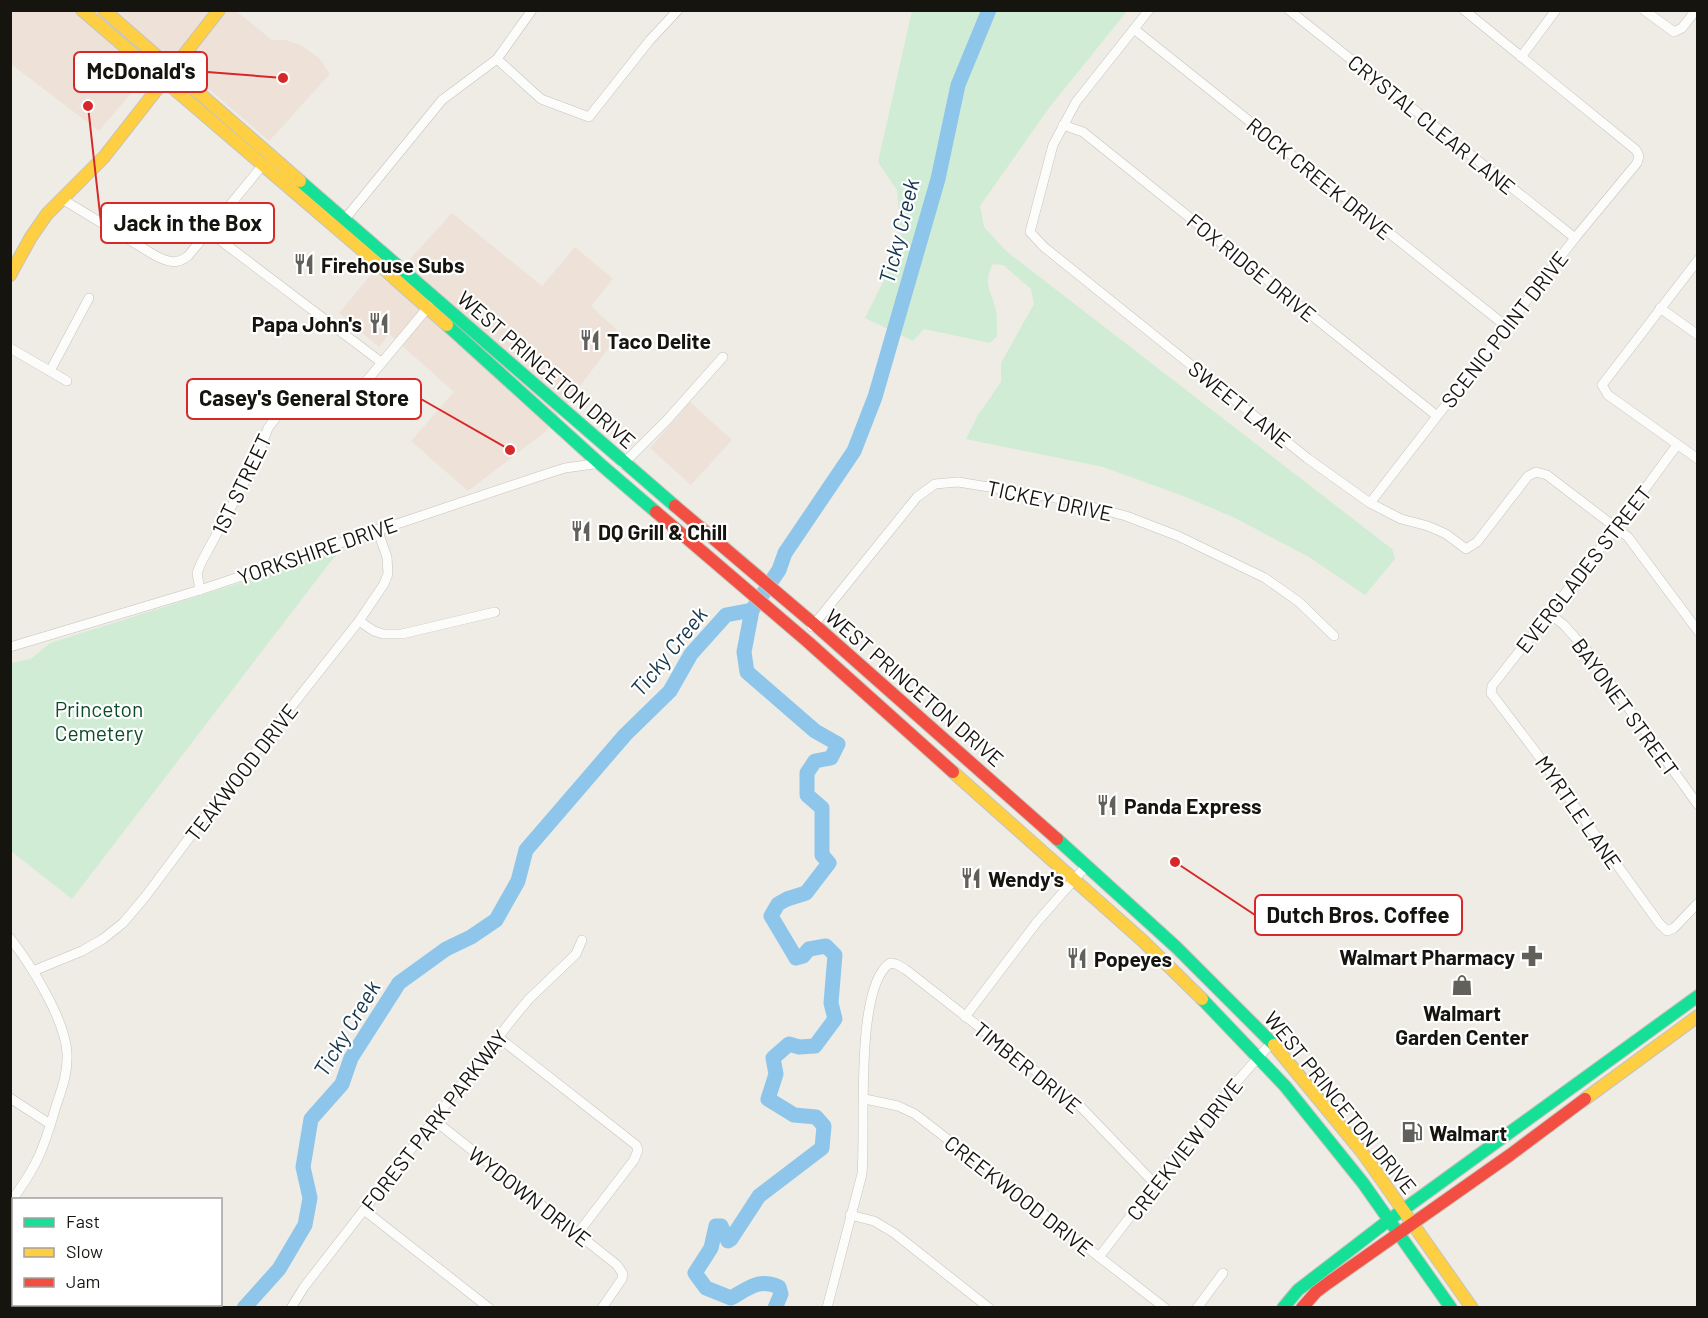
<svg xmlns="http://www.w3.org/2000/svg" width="1708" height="1318" viewBox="0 0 1708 1318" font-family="Barlow,sans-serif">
	<rect width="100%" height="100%" fill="#eeece4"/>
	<g fill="#eee1d7">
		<polygon points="10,11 236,11 272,40 286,40 302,46 319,58 330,74 269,141 166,52 99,131 11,64"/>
		<polygon points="452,213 542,286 575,247 613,279 591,306 620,333 546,431 468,491 411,441 454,392 389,334 379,347 339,313 374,271 388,283"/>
		<polygon points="690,402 732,440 691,485 650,448"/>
	</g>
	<g fill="#d0ecd5">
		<path d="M 912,11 L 1127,11 L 1049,108 L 980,206 L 984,227 L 1006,251 L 1392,549 L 1395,559 L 1365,595 L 1309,557 L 1235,518 L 1186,497 L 1103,467 L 966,439 L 978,415 L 1001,382 L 1001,363 L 1034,304 L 1031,289 L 1003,265 L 993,264 C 982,284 992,291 996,311 C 997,319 997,328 997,336 L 990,343 L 924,329 L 913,341 L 865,318 L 902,244 L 897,190 L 878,162 Z"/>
		<polygon points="338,552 72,899 11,851 11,663 31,659 50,643"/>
	</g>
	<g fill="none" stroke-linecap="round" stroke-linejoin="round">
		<g stroke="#8dc6ea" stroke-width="15">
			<polyline points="244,1308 279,1269 305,1225 310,1198 303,1167 311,1119 342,1084 351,1058 399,983 446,949 471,937 496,920 518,881 526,850 625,735 670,691 691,654 726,615 752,610"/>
			<path d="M 775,1308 L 781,1294 L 779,1287 C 759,1278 749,1288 731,1298 L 706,1288 L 695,1273 L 711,1248 L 716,1226 L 721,1226 L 728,1241 L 731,1239 L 759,1196 L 822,1148 L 824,1126 L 816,1117 L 794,1115 L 768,1099 L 776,1074 L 773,1058 L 789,1044 L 799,1047 L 815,1046 L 835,1019 L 831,1003 L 835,955 L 826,946 L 809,949 L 803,956 L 796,958 L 771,916 L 778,904 L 787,899 L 806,893 L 829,863 L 822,855 L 822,808 L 807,795 L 807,773 L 815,761 L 831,758 L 838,744 L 815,731 L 747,672 L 744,652 L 752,610 L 779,570 L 785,553 L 854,451 L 875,397 L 938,179 L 958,85 L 989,10"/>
		</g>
		<defs>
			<g id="street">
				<polyline points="1149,10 1076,102 1053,145 1030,232 1044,247 1307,458 1370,503 1401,519 1428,526 1446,534 1466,549 1477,542 1528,476 1536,472 1547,475 1628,537 1698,631"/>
				<polyline points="1289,10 1575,238"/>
				<polyline points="1644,10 1674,32 1682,28 1696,10"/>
				<polyline points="1134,29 1507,327"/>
				<polyline points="1521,57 1556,10"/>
				<polyline points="497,59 541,99 589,117 650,40 678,10"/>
				<polyline points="1063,125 1083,132 1437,416"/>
				<path d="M 62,199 L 156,256 C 168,262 177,265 188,256 L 262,166"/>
				<polyline points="345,219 442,100 497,59 532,10"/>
				<polyline points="208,231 381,362"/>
				<polyline points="1698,260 1602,385 1608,395 1698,459"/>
				<polyline points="1660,308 1698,335"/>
				<polyline points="10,348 67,381"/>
				<polyline points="50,371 89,298"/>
				<polyline points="1677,445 1617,527 1492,686 1491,693 1535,751 1659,923 1667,931 1674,928 1698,903"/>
				<polyline points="623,464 667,420 723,357"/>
				<polyline points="1370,503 1575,238 1637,163 1639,156 1636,150 1464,10"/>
				<polyline points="200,590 197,573 201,563 256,461 268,428 294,394 298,390 308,389 333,407 338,407 349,402 429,306"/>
				<polyline points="1549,613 1564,625 1589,653 1698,805"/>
				<polyline points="359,621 374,631 383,634 402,634 495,612"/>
				<polyline points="812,627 917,497 935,484 958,482 1062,499 1126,516 1178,536 1265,578 1299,602 1334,636"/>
				<polyline points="10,647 200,590 543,475 565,468 601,463"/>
				<path d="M 10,938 C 31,965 65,1019 67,1053 C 68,1071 63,1086 57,1103 C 51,1122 46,1142 37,1160 C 30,1175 20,1189 10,1203"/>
				<polyline points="33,971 82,951 103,939 123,923 145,897 216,802 359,621 384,584 388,574 387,557 377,529"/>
				<polyline points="965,1017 1037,922 1087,865"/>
				<polyline points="498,1037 636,1145 638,1150 634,1160 578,1233"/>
				<polyline points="10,1098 50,1124"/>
				<polyline points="865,1099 898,1106 915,1114 1165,1308"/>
				<polyline points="434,1120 617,1265 623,1274 622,1279 602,1308"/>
				<polyline points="364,1210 489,1308"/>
				<polyline points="850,1215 874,1221 894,1233 989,1308"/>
				<polyline points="1099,1257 1217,1104 1272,1042"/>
				<polyline points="291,1308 304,1287 514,1017 529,999 576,954 582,940"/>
				<path d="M 827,1308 L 862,1174 C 866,1130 854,987 890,963 L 896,964 L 905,969 L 1079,1105 L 1155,1184"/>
				<polyline points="1197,1308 1223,1273"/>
			</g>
			<g id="fast">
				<polyline points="300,181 675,506"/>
				<polyline points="447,325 599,463 656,512"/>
				<polyline points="1057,839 1176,947 1274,1045"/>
				<polyline points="1202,999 1285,1086 1363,1183 1451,1308"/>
				<polyline points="1283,1308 1298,1290 1389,1220 1698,996"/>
			</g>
			<g id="slow">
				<polyline points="82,10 369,256 447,325"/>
				<polyline points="104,10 300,181"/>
				<polyline points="10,275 31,237 47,214 104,157 219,10"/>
				<polyline points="953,772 1143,941 1202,999"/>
				<polyline points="1274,1045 1362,1152 1472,1308"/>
				<polyline points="1585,1099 1698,1016"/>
			</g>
			<g id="jam">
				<polyline points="675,506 814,624 1057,839"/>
				<polyline points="656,512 808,642 953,772"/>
				<polyline points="1302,1308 1316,1292 1328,1283 1510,1155 1585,1099"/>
			</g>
		</defs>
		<use href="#street" stroke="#c5c3bc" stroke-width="10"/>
		<use href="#fast" stroke="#c5c3bc" stroke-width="14"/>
		<use href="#slow" stroke="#c5c3bc" stroke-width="14"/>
		<use href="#jam" stroke="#c5c3bc" stroke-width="14"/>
		<use href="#street" stroke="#fcfcfb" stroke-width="9"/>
		<use href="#fast" stroke="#16e098" stroke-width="12"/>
		<use href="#slow" stroke="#ffcf43" stroke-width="12"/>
		<use href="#jam" stroke="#f24e42" stroke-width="12"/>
	</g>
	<defs>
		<symbol id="restaurant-bare" viewBox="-9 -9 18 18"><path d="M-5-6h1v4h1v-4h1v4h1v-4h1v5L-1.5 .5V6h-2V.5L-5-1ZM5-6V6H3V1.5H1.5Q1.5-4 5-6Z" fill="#62605a" stroke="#fff" stroke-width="2.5" paint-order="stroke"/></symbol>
		<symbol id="pharmacy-bare" viewBox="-9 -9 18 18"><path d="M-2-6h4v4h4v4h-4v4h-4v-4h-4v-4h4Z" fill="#62605a" stroke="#fff" stroke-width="2.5" paint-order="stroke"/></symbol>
		<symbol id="shop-bare" viewBox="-9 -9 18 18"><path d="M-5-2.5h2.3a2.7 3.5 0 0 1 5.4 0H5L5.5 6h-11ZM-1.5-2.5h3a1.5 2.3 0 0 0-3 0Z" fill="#62605a" stroke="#fff" stroke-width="2.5" paint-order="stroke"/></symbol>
		<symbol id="fuel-bare" viewBox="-9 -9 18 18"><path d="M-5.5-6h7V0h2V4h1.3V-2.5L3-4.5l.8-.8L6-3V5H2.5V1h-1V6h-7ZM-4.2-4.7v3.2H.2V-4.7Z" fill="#62605a" stroke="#fff" stroke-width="2.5" paint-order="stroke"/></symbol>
	</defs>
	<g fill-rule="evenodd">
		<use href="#restaurant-bare" x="289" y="249" width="30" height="30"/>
		<use href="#restaurant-bare" x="364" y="308" width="30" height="30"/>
		<use href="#restaurant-bare" x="575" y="325" width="30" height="30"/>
		<use href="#restaurant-bare" x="566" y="516" width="30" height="30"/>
		<use href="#restaurant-bare" x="1092" y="790" width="30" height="30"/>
		<use href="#restaurant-bare" x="956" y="863" width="30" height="30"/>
		<use href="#pharmacy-bare" x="1517" y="941" width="30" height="30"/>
		<use href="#restaurant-bare" x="1062" y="943" width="30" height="30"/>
		<use href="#shop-bare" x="1447" y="970" width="30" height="30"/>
		<use href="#fuel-bare" x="1397" y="1117" width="30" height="30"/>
	</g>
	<g text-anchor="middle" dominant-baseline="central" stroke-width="4.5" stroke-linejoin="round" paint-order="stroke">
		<g font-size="21" fill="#16140f" stroke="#fff">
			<text transform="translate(1432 124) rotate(39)">CRYSTAL CLEAR LANE</text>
			<text transform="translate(1320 178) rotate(39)">ROCK CREEK DRIVE</text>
			<text transform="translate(1252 267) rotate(39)">FOX RIDGE DRIVE</text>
			<text transform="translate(1504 329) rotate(-52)">SCENIC POINT DRIVE</text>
			<text transform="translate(547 369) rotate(41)">WEST PRINCETON DRIVE</text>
			<text transform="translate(1240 404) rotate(39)">SWEET LANE</text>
			<text transform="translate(241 484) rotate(-64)">1ST STREET</text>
			<text transform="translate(1050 500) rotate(12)">TICKEY DRIVE</text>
			<text transform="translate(317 550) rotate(-19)">YORKSHIRE DRIVE</text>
			<text transform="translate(1583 569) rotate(-52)">EVERGLADES STREET</text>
			<text transform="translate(915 687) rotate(41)">WEST PRINCETON DRIVE</text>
			<text transform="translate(1626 707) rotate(54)">BAYONET STREET</text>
			<text transform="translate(241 772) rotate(-52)">TEAKWOOD DRIVE</text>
			<text transform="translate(1579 812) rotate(55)">MYRTLE LANE</text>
			<text transform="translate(1028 1067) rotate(39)">TIMBER DRIVE</text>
			<text transform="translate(1341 1102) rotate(51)">WEST PRINCETON DRIVE</text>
			<text transform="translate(434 1120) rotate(-52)">FOREST PARK PARKWAY</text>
			<text transform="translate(1184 1149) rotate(-52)">CREEKVIEW DRIVE</text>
			<text transform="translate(1019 1195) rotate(38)">CREEKWOOD DRIVE</text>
			<text transform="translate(530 1196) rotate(38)">WYDOWN DRIVE</text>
		</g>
		<g font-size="21" font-weight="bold" fill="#16140f" stroke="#fff" text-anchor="start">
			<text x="321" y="264">Firehouse Subs</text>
			<text x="362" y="323" text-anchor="end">Papa John's</text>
			<text x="607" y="340">Taco Delite</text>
			<text x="598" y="531">DQ Grill &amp; Chill</text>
			<text x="1124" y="805">Panda Express</text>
			<text x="988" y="878">Wendy's</text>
			<text x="1515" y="956" text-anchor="end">Walmart Pharmacy</text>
			<text x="1094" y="958">Popeyes</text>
			<text x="1462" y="1012" text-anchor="middle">Walmart<tspan x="1462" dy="24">Garden Center</tspan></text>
			<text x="1429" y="1132">Walmart</text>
		</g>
		<g font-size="21" fill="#0a4c2a" stroke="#fff">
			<text x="99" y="708">Princeton<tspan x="99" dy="24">Cemetery</tspan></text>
		</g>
		<g font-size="22" font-style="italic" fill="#11354c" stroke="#fff">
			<text transform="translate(898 231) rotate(-76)">Ticky Creek</text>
			<text transform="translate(668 651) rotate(-51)">Ticky Creek</text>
			<text transform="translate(346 1028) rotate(-59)">Ticky Creek</text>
		</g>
	</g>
	<path fill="none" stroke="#d62828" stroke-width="2" d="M283 78L207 72M88 106L101 223M510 450L421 399M1175 862L1255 915"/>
	<g fill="#d62828" stroke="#fff" stroke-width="2">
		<circle cx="283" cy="78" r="6"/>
		<circle cx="88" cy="106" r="6"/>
		<circle cx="510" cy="450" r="6"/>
		<circle cx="1175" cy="862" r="6"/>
	</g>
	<g fill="#fff" stroke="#d62828" stroke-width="2">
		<rect x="74" y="52" width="133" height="40" rx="6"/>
		<rect x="101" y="203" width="173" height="40" rx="6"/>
		<rect x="187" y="379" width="234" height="40" rx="6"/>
		<rect x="1255" y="895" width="207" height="40" rx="6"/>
	</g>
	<g font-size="22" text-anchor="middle" font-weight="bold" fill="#16140f">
		<text x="141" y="79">McDonald's</text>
		<text x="188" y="231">Jack in the Box</text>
		<text x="304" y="406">Casey's General Store</text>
		<text x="1358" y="923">Dutch Bros. Coffee</text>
	</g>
	<rect width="1708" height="1318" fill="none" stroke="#16140f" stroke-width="24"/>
	<rect x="12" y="1198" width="210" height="108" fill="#ffffff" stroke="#a2a19f" stroke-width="1.5"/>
	<rect x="24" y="1218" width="30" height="9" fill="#16e098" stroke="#a2a19f" stroke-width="1.5"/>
	<text x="66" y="1228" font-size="18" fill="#16140f">Fast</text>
	<rect x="24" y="1248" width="30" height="9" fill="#ffcf43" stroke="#a2a19f" stroke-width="1.5"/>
	<text x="66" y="1258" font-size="18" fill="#16140f">Slow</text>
	<rect x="24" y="1278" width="30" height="9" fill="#f24e42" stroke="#a2a19f" stroke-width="1.5"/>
	<text x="66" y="1288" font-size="18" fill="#16140f">Jam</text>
</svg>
